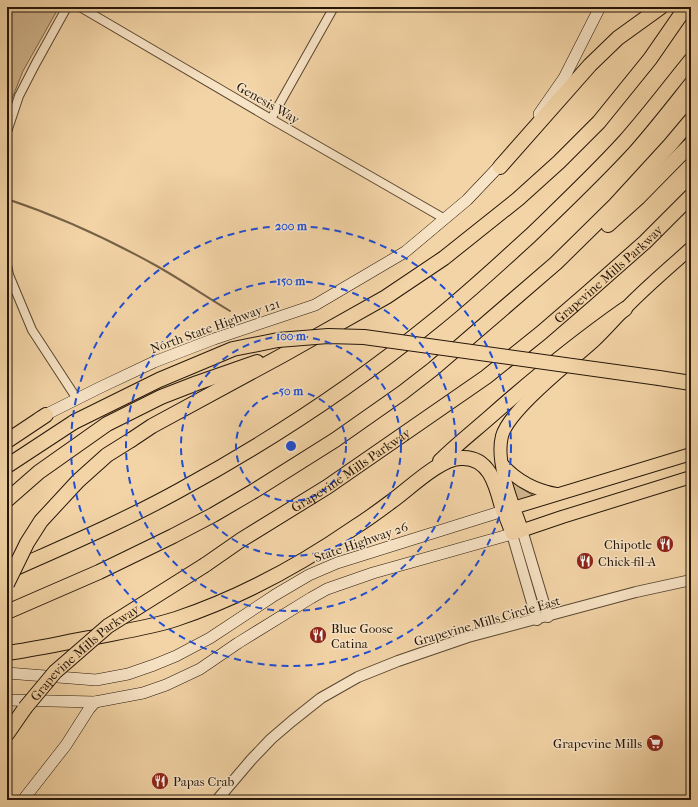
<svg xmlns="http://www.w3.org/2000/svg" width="698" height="807" viewBox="0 0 698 807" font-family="'IM FELL French Canon',serif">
	<rect width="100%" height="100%" fill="#f3d4a6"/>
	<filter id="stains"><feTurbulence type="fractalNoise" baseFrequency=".005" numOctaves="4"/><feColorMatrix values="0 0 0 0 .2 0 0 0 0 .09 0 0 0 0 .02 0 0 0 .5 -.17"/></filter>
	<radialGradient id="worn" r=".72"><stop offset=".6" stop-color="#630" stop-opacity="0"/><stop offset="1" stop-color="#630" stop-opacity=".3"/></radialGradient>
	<g fill="#d0b48b" stroke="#7a654a">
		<polygon points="7,7 59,7 23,71 7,111"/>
		<polygon points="511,480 519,487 534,496 518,502"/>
	</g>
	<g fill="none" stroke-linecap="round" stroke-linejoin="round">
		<path stroke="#776147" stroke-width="2" d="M 7,199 C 58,216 108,239 155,265 C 180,279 205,296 230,311"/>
		<defs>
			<g id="minor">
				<polyline points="80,7 271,119 445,219"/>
				<polyline points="271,119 334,7"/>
				<polyline points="7,132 19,96 36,63 67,7"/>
				<polyline points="7,265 9,275 32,330 77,399"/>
			</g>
			<g id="tertiary">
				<polyline points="522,530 548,617"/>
				<polyline points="512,534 537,620"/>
				<polyline points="217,800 251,760 271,739 292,721 321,698 358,677 398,661 468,637 636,592 691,580"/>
			</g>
			<g id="secondary">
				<polyline points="539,114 564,78 600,7"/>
				<polyline points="39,418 99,388 154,362 214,339 315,305 405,252 467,200 505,160"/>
				<polyline points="7,673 96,680 128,674 154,665 176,656 210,638 275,595 309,575 337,563 503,511"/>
				<polyline points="7,700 95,702 143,693 166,685 200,669 238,643 311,598 327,589 373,573 512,534"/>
				<polyline points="23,800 66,745 89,709 95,702"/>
			</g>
			<g id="primary">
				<polyline points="691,454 503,511 512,534 562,517 691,477"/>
				<path d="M 502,464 C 517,481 535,490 556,494"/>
				<path d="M 522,530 C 513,504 495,463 502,436 C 509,410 572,361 594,341 C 605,331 614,320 624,310 C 645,288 669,268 691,248"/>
			</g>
			<g id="motorway">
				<polyline points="500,167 590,65 618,38 661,7"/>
				<polyline points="608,225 639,197 691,144"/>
				<polyline points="659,378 691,383"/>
				<polyline points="131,440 152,426 283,355 386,297 444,258 518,199 559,162 599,122 650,59 686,7"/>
				<polyline points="7,441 46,415"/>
				<path d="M 440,461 C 456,445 474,431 491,416 C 534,378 578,342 625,309"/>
				<polyline points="7,466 74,422"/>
				<polyline points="7,500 39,472 107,424 161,397 197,383 257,362"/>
				<path id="s1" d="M 205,565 L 241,540 L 327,487 L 486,377 L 541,333 L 585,295 L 645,242 L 691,196"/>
				<path d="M 7,572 C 65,546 124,521 180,490 C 266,443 356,384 432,322 C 466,295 498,265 530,236 C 562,205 595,174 625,141 C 648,115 669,87 691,60"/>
				<polyline points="7,612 99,572 173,536 213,515 254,491 335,440 402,393 433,369 556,263 615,205 670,145 691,120"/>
				<path d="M 7,653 C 35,649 62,643 90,638 C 119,632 148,628 176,619 C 239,598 300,565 355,527 C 368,519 380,510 392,501 C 409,489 440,458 461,458 C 491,456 497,489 503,511"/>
				<polyline points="7,734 25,708"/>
			</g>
		</defs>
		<use href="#minor" stroke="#584630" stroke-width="10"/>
		<use href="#tertiary" stroke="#584630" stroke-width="12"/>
		<use href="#secondary" stroke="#251609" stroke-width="12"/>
		<use href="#primary" stroke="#251609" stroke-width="14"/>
		<use href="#motorway" stroke="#251609" stroke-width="16"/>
		<use href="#minor" stroke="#f7e3c5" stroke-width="8"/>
		<use href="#tertiary" stroke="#f7e3c5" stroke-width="10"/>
		<use href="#secondary" stroke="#f7e3c5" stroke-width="11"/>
		<use href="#primary" stroke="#f3d4a6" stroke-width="12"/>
		<use href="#motorway" stroke="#f3d4a6" stroke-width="14"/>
		<defs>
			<g id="motorway-bridge">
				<polyline points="74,422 159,380 233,349 278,340 328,336 364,337 659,378"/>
				<polyline points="7,584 27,543 41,521 78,481 107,455 131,440"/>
				<path id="s2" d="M 25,708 L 55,672 L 108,626 L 205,565"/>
			</g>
		</defs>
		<use href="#motorway-bridge" stroke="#251609" stroke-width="16" stroke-linecap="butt"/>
		<use href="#motorway-bridge" stroke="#f3d4a6" stroke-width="14"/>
	</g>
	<g fill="none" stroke="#1d4ed8" stroke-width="2" stroke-dasharray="7 5">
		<circle cx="291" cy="446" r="55"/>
		<circle cx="291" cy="446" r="110"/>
		<circle cx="291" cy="446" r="165"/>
		<circle cx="291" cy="446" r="220"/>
	</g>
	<defs>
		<symbol id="restaurant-disc" viewBox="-11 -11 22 22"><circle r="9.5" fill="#8f2418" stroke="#f7e3c5"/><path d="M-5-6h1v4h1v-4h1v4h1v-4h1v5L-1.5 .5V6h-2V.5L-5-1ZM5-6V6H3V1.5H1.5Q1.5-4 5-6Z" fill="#fff"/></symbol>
		<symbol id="supermarket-disc" viewBox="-11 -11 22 22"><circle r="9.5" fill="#8f2418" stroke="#f7e3c5"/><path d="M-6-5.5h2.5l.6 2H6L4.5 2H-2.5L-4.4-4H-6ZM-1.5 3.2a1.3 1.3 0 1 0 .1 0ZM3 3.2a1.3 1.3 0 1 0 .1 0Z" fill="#fff"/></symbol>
	</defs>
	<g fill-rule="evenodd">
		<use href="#restaurant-disc" x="655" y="534" width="20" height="20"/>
		<use href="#restaurant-disc" x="575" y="551" width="20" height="20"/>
		<use href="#restaurant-disc" x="308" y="625" width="20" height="20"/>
		<use href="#supermarket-disc" x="645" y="733" width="20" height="20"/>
		<use href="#restaurant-disc" x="150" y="771" width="20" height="20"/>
	</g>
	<g text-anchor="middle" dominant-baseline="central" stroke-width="3" stroke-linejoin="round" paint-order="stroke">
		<g font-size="13" fill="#251609" stroke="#f7e3c5">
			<text transform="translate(268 103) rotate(30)">Genesis Way</text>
			<text stroke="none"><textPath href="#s1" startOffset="498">Grapevine Mills Parkway</textPath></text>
			<text transform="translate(215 326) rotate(-20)">North State Highway 121</text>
			<text stroke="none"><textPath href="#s1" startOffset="174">Grapevine Mills Parkway</textPath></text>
			<text transform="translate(361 542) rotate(-19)">State Highway 26</text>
			<text transform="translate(487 621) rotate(-16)">Grapevine Mills Circle East</text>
			<text stroke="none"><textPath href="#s2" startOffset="82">Grapevine Mills Parkway</textPath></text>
		</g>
		<g font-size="13" fill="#251609" stroke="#f7e3c5" text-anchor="start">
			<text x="652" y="544" text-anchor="end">Chipotle</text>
			<text x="598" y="561">Chick-fil-A</text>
			<text x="331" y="628">Blue Goose<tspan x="331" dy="15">Catina</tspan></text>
			<text x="642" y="743" text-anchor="end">Grapevine Mills</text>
			<text x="173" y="781">Papas Crab</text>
		</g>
	</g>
	<circle cx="291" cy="446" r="6" fill="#1d4ed8" stroke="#f7e3c5" stroke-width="2"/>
	<g font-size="12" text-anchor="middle" font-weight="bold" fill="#1d4ed8" stroke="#f7e3c5" stroke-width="3" stroke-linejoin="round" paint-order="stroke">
		<text x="291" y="230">200 m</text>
		<text x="291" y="285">150 m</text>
		<text x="291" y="340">100 m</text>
		<text x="291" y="395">50 m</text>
	</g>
	<rect width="698" height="807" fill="none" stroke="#f3d4a6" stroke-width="24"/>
	<rect x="8" y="8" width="682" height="791" fill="none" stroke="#251609" stroke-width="2"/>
	<rect x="12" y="12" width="674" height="783" fill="none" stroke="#251609"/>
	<rect width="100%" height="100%" filter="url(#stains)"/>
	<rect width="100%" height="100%" fill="url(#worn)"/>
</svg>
